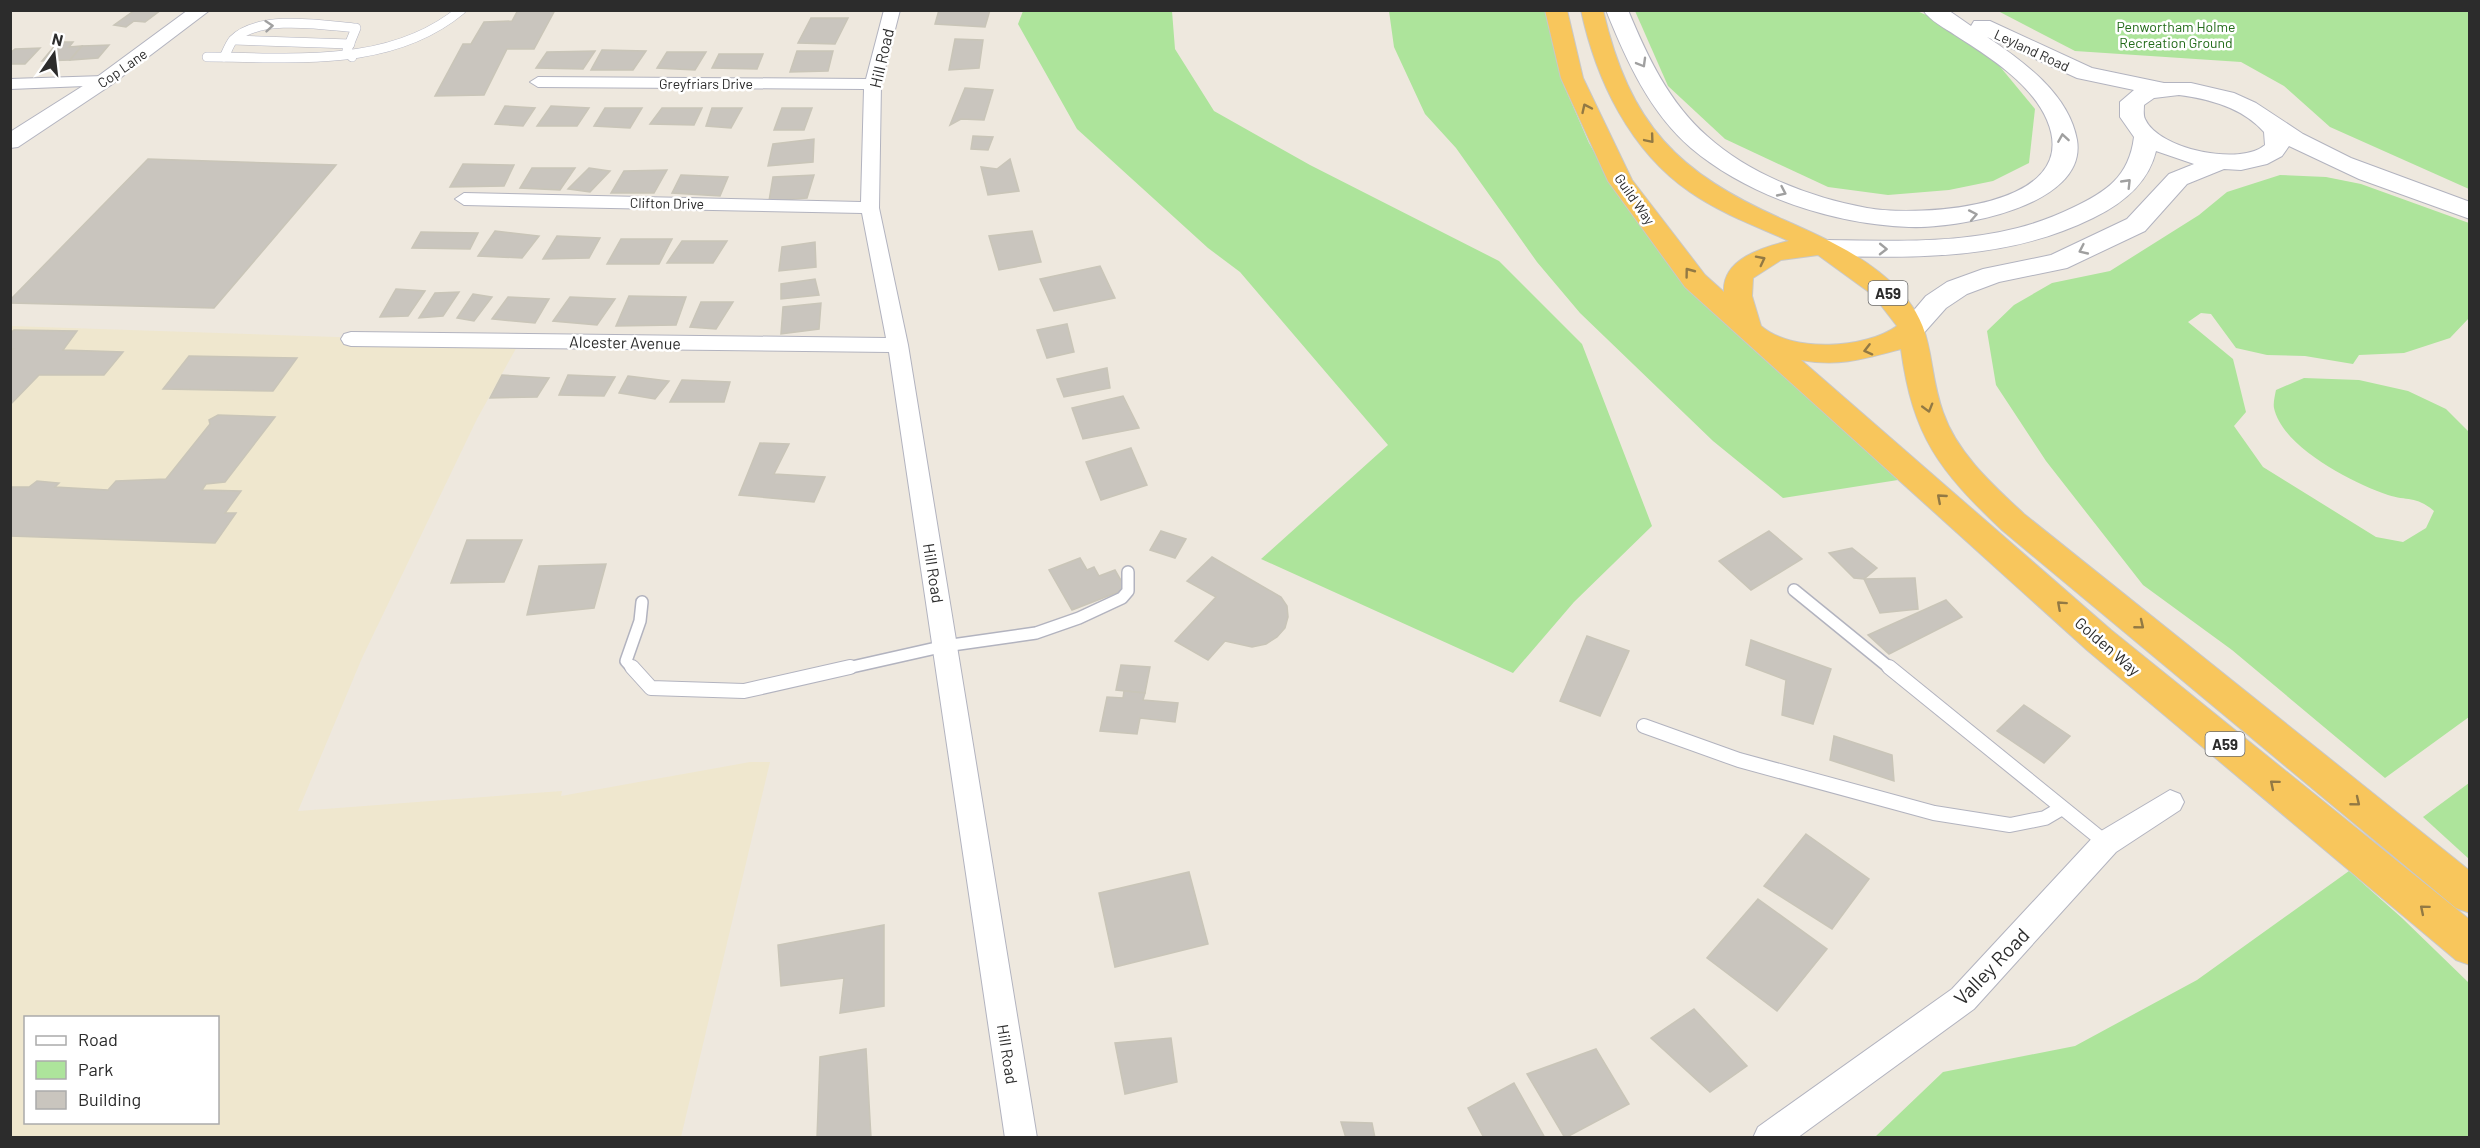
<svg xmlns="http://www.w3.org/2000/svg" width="2480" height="1148" viewBox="0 0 2480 1148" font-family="Barlow,sans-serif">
	<rect width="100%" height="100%" fill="#eee8de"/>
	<path fill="#efe7ce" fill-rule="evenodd" d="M 11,326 L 519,343 L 477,419 L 362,658 L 298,811 L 562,791 L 561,796 L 750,762 L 770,762 L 681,1137 L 11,1138 ZM 26,1018 L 218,1018 L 218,1122 L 26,1122 Z"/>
	<g fill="#ade49b">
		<polygon points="1023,11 1172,11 1175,49 1214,111 1310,165 1499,261 1582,344 1652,526 1574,602 1513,673 1261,559 1388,445 1240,272 1208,248 1077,129 1018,24"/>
		<polygon points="1389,11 1548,11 1562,81 1589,143 1623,202 1690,289 1898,480 1783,498 1713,441 1580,313 1537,262 1456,148 1425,114 1394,47"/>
		<polygon points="1635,11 1917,11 1933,18 1997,63 2035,109 2029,163 1993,181 1949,190 1888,195 1828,187 1725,139 1668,86"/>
		<polygon points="1998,11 2469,11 2469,189 2330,127 2284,86 2241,62 2075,51"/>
		<path d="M 2280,175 L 2326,177 L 2361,184 L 2469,223 L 2469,318 L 2450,338 L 2404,353 L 2359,355 L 2353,364 L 2305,356 L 2267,355 L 2236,348 L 2211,314 L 2201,313 L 2188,322 L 2233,359 L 2246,412 L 2234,426 L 2263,467 L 2376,537 L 2403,542 L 2426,528 L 2434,511 C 2417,496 2407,501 2388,495 C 2353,483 2282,447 2274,408 C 2273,403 2275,395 2276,390 L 2304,378 L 2359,380 L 2408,391 L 2446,409 L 2469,432 L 2469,717 L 2385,778 L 2232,650 L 2143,585 L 2046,461 L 1996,385 L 1987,331 L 2014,305 L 2052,283 L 2110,271 L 2199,215 L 2227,192 Z"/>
		<polygon points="2469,783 2469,859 2423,817"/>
		<polygon points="2349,871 2402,918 2469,983 2469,1137 1875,1137 1943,1072 2075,1046 2197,980"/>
	</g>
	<g fill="#c9c5be" stroke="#c9c5b8" stroke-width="1.5">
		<polygon points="135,10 161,10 145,22 134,21 126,27 114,25"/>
		<polygon points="518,10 555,10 534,49 507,49 484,95 435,96 463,44 471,44 484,22 512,21"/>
		<polygon points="939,10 990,10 985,27 935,24"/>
		<polygon points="811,18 848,18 835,44 798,43"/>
		<polygon points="955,39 983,40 979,68 949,70"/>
		<polygon points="58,42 73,42 69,47 82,46 70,60 42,61"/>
		<polygon points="109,45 98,58 70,60 82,46"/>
		<polygon points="40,48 25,64 10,64 10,53 15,49"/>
		<polygon points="602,50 646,51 633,70 591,70"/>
		<polygon points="595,51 583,69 536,68 547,52"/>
		<polygon points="797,51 833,51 828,71 790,72"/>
		<polygon points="667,52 706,52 695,70 657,68"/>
		<polygon points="719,54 763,54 757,69 712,68"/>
		<polygon points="965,88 993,90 984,120 961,119 950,125"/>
		<polygon points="505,106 535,108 523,126 495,124"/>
		<polygon points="551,106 589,108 577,126 537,126"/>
		<polygon points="605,108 642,108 630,128 594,126"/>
		<polygon points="662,108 702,108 694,125 650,124"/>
		<polygon points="712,108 742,108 731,128 706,126"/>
		<polygon points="782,108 812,108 804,130 774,130"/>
		<polygon points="973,136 993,137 988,150 971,149"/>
		<polygon points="814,139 813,162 768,166 773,144"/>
		<polygon points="148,159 336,165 214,308 10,303 10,300"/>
		<polygon points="1010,159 1019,191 988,195 981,167 997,169"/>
		<polygon points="463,164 514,165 504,186 450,187"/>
		<polygon points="532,168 575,168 560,190 520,188"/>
		<polygon points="589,168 610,171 590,192 568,189"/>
		<polygon points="667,170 654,193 611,193 624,171"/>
		<polygon points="681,175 728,177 720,196 672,193"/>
		<polygon points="814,175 807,198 769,201 773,177"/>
		<polygon points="495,231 539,236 522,258 478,256"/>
		<polygon points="1032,231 1041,262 999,270 989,236"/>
		<polygon points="421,232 478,233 470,249 412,248"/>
		<polygon points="557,236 600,238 589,258 543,259"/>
		<polygon points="621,239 672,239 659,264 607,264"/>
		<polygon points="682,241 727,241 713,263 667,263"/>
		<polygon points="815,242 816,267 779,271 782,247"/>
		<polygon points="1100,266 1115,298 1054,311 1040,279"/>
		<polygon points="815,279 819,295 781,299 781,284"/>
		<polygon points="396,289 425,291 408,316 380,317"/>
		<polygon points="459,292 443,316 419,318 435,293"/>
		<polygon points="473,294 492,297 474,321 457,318"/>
		<polygon points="629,296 686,297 676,325 616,326"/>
		<polygon points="508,297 549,299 535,323 492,319"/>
		<polygon points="570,297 615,299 597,325 553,321"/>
		<polygon points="701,302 733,302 716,329 690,327"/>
		<polygon points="821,303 819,329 781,334 783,307"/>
		<polygon points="1067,324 1074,352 1047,358 1037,330"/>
		<polygon points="14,330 77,331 63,350 123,352 104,375 39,375 10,405 10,351 13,349 10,349 10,333"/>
		<polygon points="189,356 297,358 273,391 163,389"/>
		<polygon points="1107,368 1110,388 1064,397 1057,379"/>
		<polygon points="502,375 549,378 537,397 490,398"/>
		<polygon points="568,375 615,377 604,396 559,395"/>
		<polygon points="628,376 669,381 655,399 619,393"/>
		<polygon points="682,380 730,382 724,402 670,402"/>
		<polygon points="1123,396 1139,428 1083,439 1072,408"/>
		<polygon points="218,415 275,417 225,482 206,484 202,490 241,491 225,513 236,513 215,543 10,536 10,487 29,487 37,481 59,483 55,487 108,490 116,481 166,479 210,424 209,420"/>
		<polygon points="760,443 789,444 774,474 825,477 814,502 739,495"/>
		<polygon points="1131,448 1147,485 1101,500 1086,462"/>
		<polygon points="1161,531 1186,539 1175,558 1150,550"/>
		<polygon points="1769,531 1802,559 1751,590 1719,561"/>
		<polygon points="467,540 522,540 504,582 451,583"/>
		<polygon points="1852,548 1877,568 1864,579 1854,578 1829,553"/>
		<polygon points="1212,557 1281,597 1287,606 1288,617 1285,628 1277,637 1266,644 1252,647 1225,641 1208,660 1175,641 1216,597 1187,581"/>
		<polygon points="1080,558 1087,570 1094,567 1099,576 1115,570 1126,589 1072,610 1049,570"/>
		<polygon points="606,564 594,608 527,615 539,566"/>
		<polygon points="1915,578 1918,609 1880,613 1864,579"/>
		<polygon points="1946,600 1962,617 1889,654 1868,635"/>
		<polygon points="1587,636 1629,651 1600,716 1560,701"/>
		<polygon points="1751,640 1831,669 1813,724 1782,715 1786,680 1746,665"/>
		<polygon points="1121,665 1150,667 1145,693 1116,690"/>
		<polygon points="1124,691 1145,693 1143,700 1178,703 1175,722 1140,718 1137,734 1100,731 1107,697 1123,698"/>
		<polygon points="2024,705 2070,736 2044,763 1997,731"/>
		<polygon points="1834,736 1892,755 1894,781 1830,760"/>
		<polygon points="1806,834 1869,879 1832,929 1764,886"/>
		<polygon points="1189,872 1208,944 1115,967 1099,893"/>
		<polygon points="1758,899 1827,949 1777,1011 1707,958"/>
		<polygon points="884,925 884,1006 840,1013 844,978 781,986 778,945"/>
		<polygon points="1694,1009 1747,1066 1710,1092 1651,1038"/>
		<polygon points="1171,1038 1177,1082 1125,1094 1115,1043"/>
		<polygon points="866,1049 871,1138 817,1138 820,1057"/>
		<polygon points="1596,1049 1629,1104 1565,1138 1527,1074"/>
		<polygon points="1514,1083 1545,1138 1484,1138 1468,1108"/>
		<polygon points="1341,1122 1372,1123 1375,1138 1346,1138"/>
	</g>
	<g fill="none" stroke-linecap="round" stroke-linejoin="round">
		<defs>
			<g id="service-far2">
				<polyline points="234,40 350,44"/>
				<path d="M 207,57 C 292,57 390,69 461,10"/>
				<path d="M 224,57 C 227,52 229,45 233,40 C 258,14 323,25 356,28 L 347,50 L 352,57"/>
			</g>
			<g id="service-far1">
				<polyline points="1794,590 1891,669"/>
				<polyline points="633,669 626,661 640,621 642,602"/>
				<polyline points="843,669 945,646 1036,633 1079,618 1122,598 1128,591 1128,572"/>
			</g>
			<g id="service">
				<polyline points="632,667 651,688 744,691 850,667"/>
				<polyline points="1889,667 2106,843"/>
				<polyline points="1644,726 1739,760 1934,813 2010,825 2045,818 2062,808"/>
			</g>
			<g id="minor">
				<polygon points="884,10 900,10 881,84 879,208 908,345 1037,1138 1005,1138 889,352 351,346 344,344 341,339 344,334 351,332 886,338 862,213 464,205 455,199 464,193 861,202 864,89 538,87 530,82 538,77 866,79"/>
				<polygon points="104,76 112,81 110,85 10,89 10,79"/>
				<polygon points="2170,790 2180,794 2184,802 2180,810 2116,852 1974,1009 1797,1138 1753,1138 1758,1127 1952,989 2096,834"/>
			</g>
			<polygon id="tertiary" points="188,10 210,10 111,85 18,147 10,148 10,132 97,77"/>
			<path id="secondary" d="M 1606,10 L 1628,10 C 1647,56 1669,103 1707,136 C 1749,174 1811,198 1867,208 C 1918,217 2085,209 2047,120 C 2031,83 1988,56 1955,35 C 1945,28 1930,21 1923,10 L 1948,10 L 1971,26 L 1974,21 L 1990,21 L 2092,68 L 2164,83 L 2191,83 L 2234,93 L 2256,103 L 2303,134 L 2351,158 L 2470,202 L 2470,219 L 2359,179 L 2289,146 L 2282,156 L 2267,164 L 2241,170 L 2224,169 L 2187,184 L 2145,231 L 2067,268 L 1999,282 L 1967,294 L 1946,308 L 1922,335 L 1912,338 L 1902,335 L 1898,329 L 1926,296 L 1947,282 L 1983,269 L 2051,255 L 2127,219 L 2169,174 L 2194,164 L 2156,151 C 2148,184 2122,204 2093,218 C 2008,260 1917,258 1825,256 L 1816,254 L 1812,248 L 1816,242 L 1825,240 C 1909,241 1995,246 2072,208 C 2106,192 2129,177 2134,137 L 2120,117 L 2120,102 L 2134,90 L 2077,78 L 1987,37 C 2023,61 2069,94 2077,140 C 2088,207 1955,229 1909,227 C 1834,224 1749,197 1691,148 C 1650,113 1626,60 1606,10 ZM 2179,95 C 2210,99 2243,108 2264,132 L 2265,145 C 2241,166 2159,150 2145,119 C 2143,115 2144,109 2144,105 L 2154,98 Z"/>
			<path id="trunk" d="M 1545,10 L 1567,10 L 1583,78 L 1632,180 L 1705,275 L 1724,292 C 1722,259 1763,247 1789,241 C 1756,226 1720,213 1690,192 C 1630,151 1596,80 1581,10 L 1603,10 C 1630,126 1678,173 1784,220 C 1825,238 1867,257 1899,290 C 1937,330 1926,364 1943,412 C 1957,453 1993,485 2024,514 L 2470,871 L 2470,913 L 2456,908 L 2002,530 C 1939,470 1913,437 1901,349 C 1864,359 1839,367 1801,360 L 2111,630 L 2470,920 L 2470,965 L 2456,960 L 2087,650 L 1685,287 L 1608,181 L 1561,78 ZM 1818,255 L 1873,295 L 1897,326 C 1865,349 1792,353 1761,326 L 1752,296 L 1753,278 L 1781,260 Z"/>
		</defs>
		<use href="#service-far2" stroke="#b2b3bf" stroke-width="10"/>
		<use href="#service-far1" stroke="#b2b3bf" stroke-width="14"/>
		<use href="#service" stroke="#b2b3bf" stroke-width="16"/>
		<use href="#minor" stroke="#b2b3bf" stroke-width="2"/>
		<use href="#tertiary" stroke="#b2b3bf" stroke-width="2"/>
		<use href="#secondary" stroke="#b2b3bf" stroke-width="2"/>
		<use href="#trunk" stroke="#c8c8c8" stroke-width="2"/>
		<use href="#service-far2" stroke="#fff" stroke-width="9"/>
		<use href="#service-far1" stroke="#fff" stroke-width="11"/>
		<use href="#service" stroke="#fff" stroke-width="14"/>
		<use href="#minor" fill="#fff" fill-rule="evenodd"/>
		<use href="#tertiary" fill="#fff" fill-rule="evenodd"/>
		<use href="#secondary" fill="#fff" fill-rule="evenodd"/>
		<use href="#trunk" fill="#f8c65c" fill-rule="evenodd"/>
	</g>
	<defs><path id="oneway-chevron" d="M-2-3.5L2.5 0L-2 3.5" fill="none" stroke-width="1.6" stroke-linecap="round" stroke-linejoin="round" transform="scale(1.5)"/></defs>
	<g stroke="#a0a0a0">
		<use href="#oneway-chevron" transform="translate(269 26) rotate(-5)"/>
		<use href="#oneway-chevron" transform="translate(1642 63) rotate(60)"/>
		<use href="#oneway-chevron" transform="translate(2063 138) rotate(-99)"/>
		<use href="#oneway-chevron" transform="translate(2127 183) rotate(-46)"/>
		<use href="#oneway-chevron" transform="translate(1782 192) rotate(25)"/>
		<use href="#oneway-chevron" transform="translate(1973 215) rotate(-11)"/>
		<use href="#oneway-chevron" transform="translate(1883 249) rotate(1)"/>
		<use href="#oneway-chevron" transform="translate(2083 250) rotate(155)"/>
	</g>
	<g stroke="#927944">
		<use href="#oneway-chevron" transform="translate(1586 108) rotate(-115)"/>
		<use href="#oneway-chevron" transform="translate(1650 139) rotate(50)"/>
		<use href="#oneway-chevron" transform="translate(1761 260) rotate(-27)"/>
		<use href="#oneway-chevron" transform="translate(1689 272) rotate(-127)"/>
		<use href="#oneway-chevron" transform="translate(1868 350) rotate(166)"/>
		<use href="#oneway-chevron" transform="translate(1928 408) rotate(74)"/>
		<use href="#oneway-chevron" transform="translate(1941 498) rotate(-139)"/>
		<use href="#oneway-chevron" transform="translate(2061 605) rotate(-138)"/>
		<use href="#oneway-chevron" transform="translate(2140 625) rotate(39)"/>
		<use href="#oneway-chevron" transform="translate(2274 784) rotate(-140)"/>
		<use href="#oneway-chevron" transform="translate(2356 802) rotate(39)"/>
		<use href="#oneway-chevron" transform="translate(2424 909) rotate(-140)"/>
	</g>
	<g text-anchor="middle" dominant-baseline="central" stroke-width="5" stroke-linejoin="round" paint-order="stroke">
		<g font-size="14" fill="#236b1a" stroke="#fff">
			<text x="2176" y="26">Penwortham Holme<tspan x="2176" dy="16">Recreation Ground</tspan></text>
		</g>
		<g font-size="14" fill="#2c2c2c" stroke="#fff">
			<text transform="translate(2032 50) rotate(25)">Leyland Road</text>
			<text transform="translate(122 68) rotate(-35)">Cop Lane</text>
			<text x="706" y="83">Greyfriars Drive</text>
			<text transform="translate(1635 199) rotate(55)">Guild Way</text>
			<text transform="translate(667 203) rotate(1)">Clifton Drive</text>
		</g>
		<g fill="#fff" stroke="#6b6b6b" stroke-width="1.5">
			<rect x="1868.5" y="281" width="39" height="24" rx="4.5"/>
			<rect x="2205.5" y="732" width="39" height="24" rx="4.5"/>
		</g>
		<g font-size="15" font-weight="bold" fill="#2c2c2c">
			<text x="1888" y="293">A59</text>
			<text x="2225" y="744">A59</text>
		</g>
		<g font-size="16" fill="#2c2c2c" stroke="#fff">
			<text transform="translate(881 58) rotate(-77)">Hill Road</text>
			<text transform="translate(625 342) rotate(1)">Alcester Avenue</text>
			<text transform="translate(934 573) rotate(81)">Hill Road</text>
			<text transform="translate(2108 646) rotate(41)">Golden Way</text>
			<text transform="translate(1008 1054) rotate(81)">Hill Road</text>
		</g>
		<g font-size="20" fill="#2c2c2c" stroke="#fff">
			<text transform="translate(1991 966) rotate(-46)">Valley Road</text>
		</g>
	</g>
	<rect width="2480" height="1148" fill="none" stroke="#2c2c2c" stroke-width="24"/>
	<rect x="24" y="1016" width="195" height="108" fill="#ffffff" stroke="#ababab" stroke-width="1.5"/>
	<rect x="36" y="1036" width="30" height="9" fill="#ffffff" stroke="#ababab" stroke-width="1.5"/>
	<text x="78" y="1046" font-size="18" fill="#2c2c2c">Road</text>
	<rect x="36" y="1061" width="30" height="18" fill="#ade49b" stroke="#ababab" stroke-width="1.5"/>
	<text x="78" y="1076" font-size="18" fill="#2c2c2c">Park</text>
	<rect x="36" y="1091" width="30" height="18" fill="#c9c5be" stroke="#ababab" stroke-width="1.5"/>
	<text x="78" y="1106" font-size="18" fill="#2c2c2c">Building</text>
	<g transform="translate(54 54) rotate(14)" stroke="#ffffff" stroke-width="4.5" paint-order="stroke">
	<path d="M0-4.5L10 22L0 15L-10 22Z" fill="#2c2c2c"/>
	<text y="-9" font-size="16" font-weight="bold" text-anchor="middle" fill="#2c2c2c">N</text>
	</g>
</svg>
